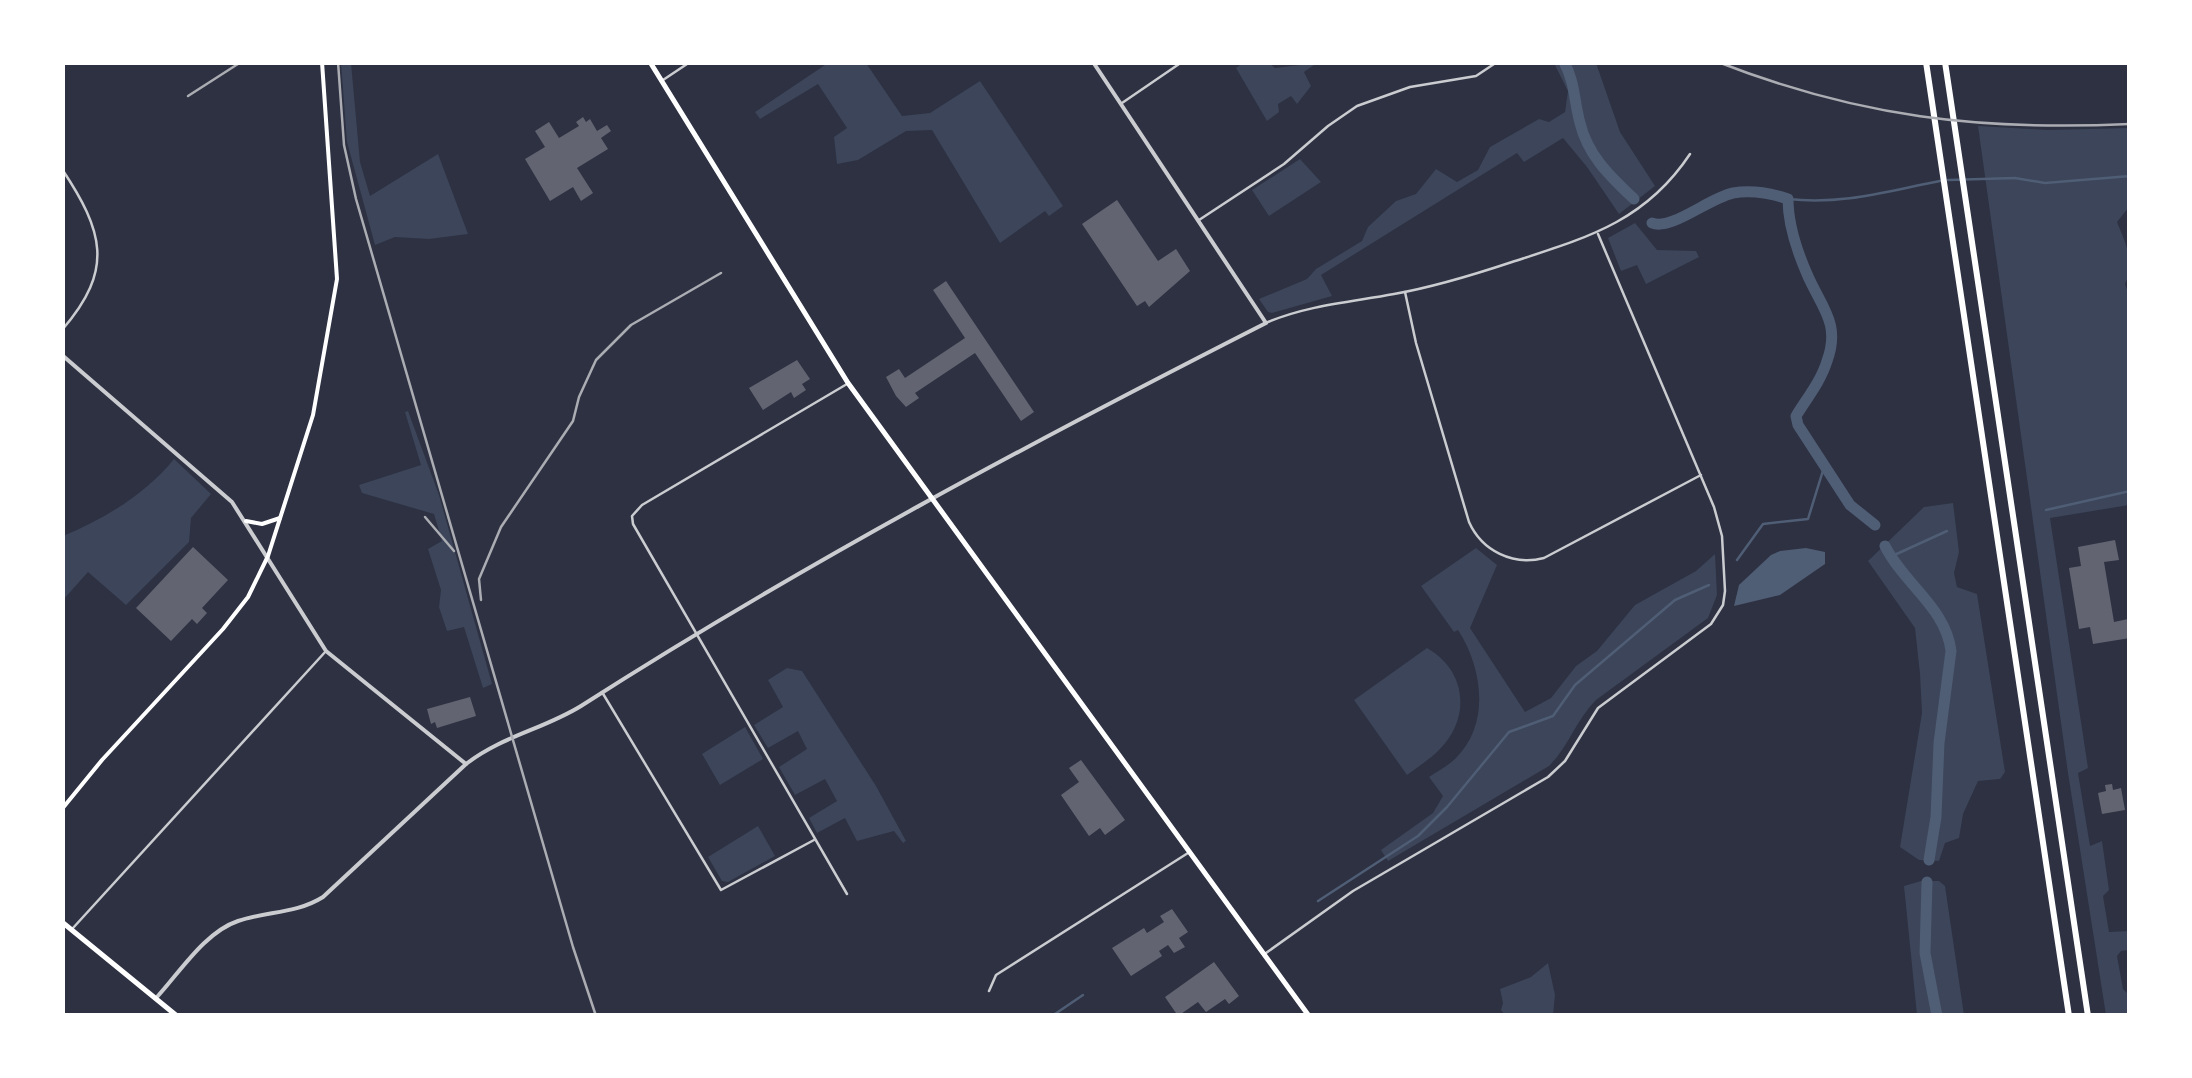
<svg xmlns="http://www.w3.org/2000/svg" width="2192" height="1078" viewBox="0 0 2192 1078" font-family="Karla,sans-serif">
	<rect width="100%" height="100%" fill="#2d3142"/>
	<g fill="#3c4559">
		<polygon points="341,63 351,63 360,162 370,196 438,154 468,234 429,239 395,237 375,245 347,142"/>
		<polygon points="828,63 866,63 902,116 930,113 980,81 1063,206 1049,216 1045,211 1000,243 932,130 906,131 858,160 837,164 834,137 847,128 818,84 760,119 755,112"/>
		<polygon points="1243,63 1269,63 1275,68 1317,63 1304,72 1311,86 1297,104 1291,96 1278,104 1279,112 1267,121 1236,68"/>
		<polygon points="1554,63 1596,63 1620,132 1655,186 1619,214 1587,167 1563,138 1524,162 1517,153 1321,275 1332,296 1272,313 1268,312 1259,299 1307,279 1316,269 1362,241 1368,227 1396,201 1416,194 1436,169 1457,182 1478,170 1490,147 1539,119 1549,122 1565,112 1568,91"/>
		<path d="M 1978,126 L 2048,130 L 2129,128 L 2129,207 L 2117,222 C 2125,242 2136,263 2125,284 L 2130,298 L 2129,505 L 2050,518 L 2088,768 L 2078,773 L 2090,846 L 2102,841 L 2109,890 L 2103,896 L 2109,932 L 2129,931 L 2129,950 L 2121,951 L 2117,956 L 2123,989 L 2129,995 L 2129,1015 L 2106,1015 L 2068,773 Z"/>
		<polygon points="1300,159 1321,182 1269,216 1252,190"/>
		<polygon points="1635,223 1657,250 1696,251 1699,257 1646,284 1637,265 1621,271 1608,238"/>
		<polygon points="408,411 439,495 492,684 483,688 464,627 447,631 439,607 441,590 428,549 442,541 434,514 362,493 359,485 421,465 405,412"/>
		<path d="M 174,459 L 211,494 L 191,518 L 189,542 L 126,605 L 88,572 L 63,600 L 63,536 C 104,519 146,494 174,459 Z"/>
		<polygon points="1953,503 1959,552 1954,573 1957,587 1977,594 2005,772 2000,779 1978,781 1963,814 1959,838 1945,843 1939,861 1919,860 1900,847 1922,713 1920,674 1915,628 1868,561 1924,507"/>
		<path d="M 1476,548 L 1497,565 L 1470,628 L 1525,712 L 1551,698 L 1576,666 L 1597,651 L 1635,605 L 1696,571 L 1715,554 L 1717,595 L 1708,618 L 1596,700 C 1576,720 1569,746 1549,766 L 1388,861 L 1381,850 L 1433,813 L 1443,796 L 1429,777 C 1438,771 1449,765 1456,758 C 1491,723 1482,667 1458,630 L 1454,632 L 1421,586 Z"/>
		<path d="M 1427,648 C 1466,670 1472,717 1439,750 C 1430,759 1418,767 1407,775 L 1354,700 Z"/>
		<polygon points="787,668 802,671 876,786 906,841 903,843 894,831 857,841 845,818 817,833 809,818 837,801 825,779 795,795 779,767 807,749 798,731 768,748 754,725 783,707 768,680"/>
		<polygon points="745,727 763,759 720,785 702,754"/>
		<polygon points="758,826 775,856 728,882 722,881 708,857"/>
		<polygon points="1921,881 1939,881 1945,886 1964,1015 1917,1015 1904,886"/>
		<polygon points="1548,963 1555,995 1553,1015 1505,1015 1501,1010 1503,1003 1500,989 1531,977"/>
	</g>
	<polygon fill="#4f5d75" points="1806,548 1825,552 1825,564 1780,595 1734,606 1739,585 1771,555 1780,551"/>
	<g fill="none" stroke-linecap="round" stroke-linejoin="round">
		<g stroke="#4f5d75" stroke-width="2.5">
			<polyline points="1948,180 2015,178 2045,183 2130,176"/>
			<path d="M 1788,199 C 1844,205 1887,191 1940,181"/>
			<polyline points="2046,510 2130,491"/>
			<polyline points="1890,557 1947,531"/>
			<polyline points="1737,560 1763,524 1808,519 1825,464"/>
			<polyline points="1318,901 1418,836 1447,807 1509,732 1553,716 1575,685 1675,600 1709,585"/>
			<polyline points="1052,1016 1083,995"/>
		</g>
		<g stroke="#4f5d75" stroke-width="11">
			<path d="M 1564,62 C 1575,82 1574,101 1580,123 C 1588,156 1610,176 1634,199"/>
			<path d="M 1652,223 C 1671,231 1709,198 1733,193 C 1752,190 1770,193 1788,199 C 1788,223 1797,251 1807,274 C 1821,307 1841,323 1827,361 C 1821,381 1807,398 1796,416 L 1798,425 L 1850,505 L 1875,525"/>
			<path d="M 1885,546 C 1904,584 1946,608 1951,651 L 1939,743 L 1936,817 L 1929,860"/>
			<polyline points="1927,882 1925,953 1937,1016"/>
		</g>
	</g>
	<g fill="#626471">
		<polygon points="583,117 586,122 590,119 597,131 607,125 611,131 601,138 608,149 577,168 593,193 581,201 573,187 550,201 525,159 545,147 535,131 549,122 559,138 579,126 576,122"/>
		<polygon points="1117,200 1158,261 1176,249 1190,271 1149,307 1145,301 1137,306 1082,224"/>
		<polygon points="946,281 1034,412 1021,421 975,353 915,393 919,398 906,407 896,396 886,377 899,369 905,378 965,338 933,290"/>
		<polygon points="797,360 810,379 802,384 806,390 794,398 791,392 763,410 749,388"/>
		<polygon points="2115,540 2119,560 2104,562 2114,622 2128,619 2130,638 2093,644 2090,627 2079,629 2069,568 2081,566 2078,547"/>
		<polygon points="193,547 228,580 202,608 207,613 197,624 192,619 171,641 136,608"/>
		<polygon points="470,697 476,716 437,728 435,722 431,724 427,709"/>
		<polygon points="1081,760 1125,820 1105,835 1100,828 1089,836 1061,795 1079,782 1069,768"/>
		<polygon points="2112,784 2113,790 2121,788 2125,810 2102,814 2098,793 2106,791 2105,785"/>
		<polygon points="1172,909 1188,932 1179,938 1185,947 1174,953 1168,945 1159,951 1162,956 1131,976 1112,948 1144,928 1147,933 1164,922 1160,916"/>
		<polygon points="1214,962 1239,996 1229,1004 1225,999 1206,1012 1198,1002 1178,1016 1165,997"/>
	</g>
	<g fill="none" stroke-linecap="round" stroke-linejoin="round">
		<g stroke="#caccd0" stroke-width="2.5">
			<polyline points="663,80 690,62"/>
			<polyline points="1122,103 1182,62"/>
			<path d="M 62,169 C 103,231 115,269 62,330"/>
			<polyline points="1199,220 1284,164 1328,126 1357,106 1410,87 1476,76 1497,62"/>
			<path d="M 1405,292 L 1416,343 L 1469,522 C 1482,551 1513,566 1544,558 L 1701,475"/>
			<path d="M 1268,322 C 1309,305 1351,302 1394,294 C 1434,287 1473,275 1512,262 C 1586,238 1645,222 1690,154"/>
			<polyline points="602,692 721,890 814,840"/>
			<polyline points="847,894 633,524 632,516 642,505 847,384"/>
			<polyline points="73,928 326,651"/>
			<polyline points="1266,953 1353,891 1548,777 1565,761 1598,708 1711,624 1723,605 1725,591 1722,536 1714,507 1598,234"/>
			<polyline points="989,991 996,975 1188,853"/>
		</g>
		<g stroke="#caccd0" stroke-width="4">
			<polyline points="62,355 232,502 326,651 466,764"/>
			<path d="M 157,997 C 180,972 205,932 238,921 C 267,911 296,914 323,897 L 466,764 C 502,736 544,729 581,706 C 801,565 1034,441 1266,323 L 1093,62"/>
		</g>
		<g stroke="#fff" stroke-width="4">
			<polyline points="246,521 262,524 280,518"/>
			<polyline points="62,809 102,760 223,629 248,597 268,556 313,415 337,279 322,62"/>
		</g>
		<polyline stroke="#fff" stroke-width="5" points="62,922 177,1016"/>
		<polyline stroke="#fff" stroke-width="5" points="650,62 848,383 1309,1016"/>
		<g stroke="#fff" stroke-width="6">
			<polyline points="1926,62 2069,1016"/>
			<polyline points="1945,62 2088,1016"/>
		</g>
		<g stroke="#abadb3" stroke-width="2.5">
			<polyline points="338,62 344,145 356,199 573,947 596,1016"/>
			<path d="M 1718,62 C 1859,117 1979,131 2130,124"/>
			<polyline points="188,96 241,62"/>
			<polyline points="425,517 454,551"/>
			<polyline points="481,600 479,579 501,527 573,421 579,397 596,360 631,325 721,273"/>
		</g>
	</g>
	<rect width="2192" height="1078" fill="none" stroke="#ffffff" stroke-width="130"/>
</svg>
